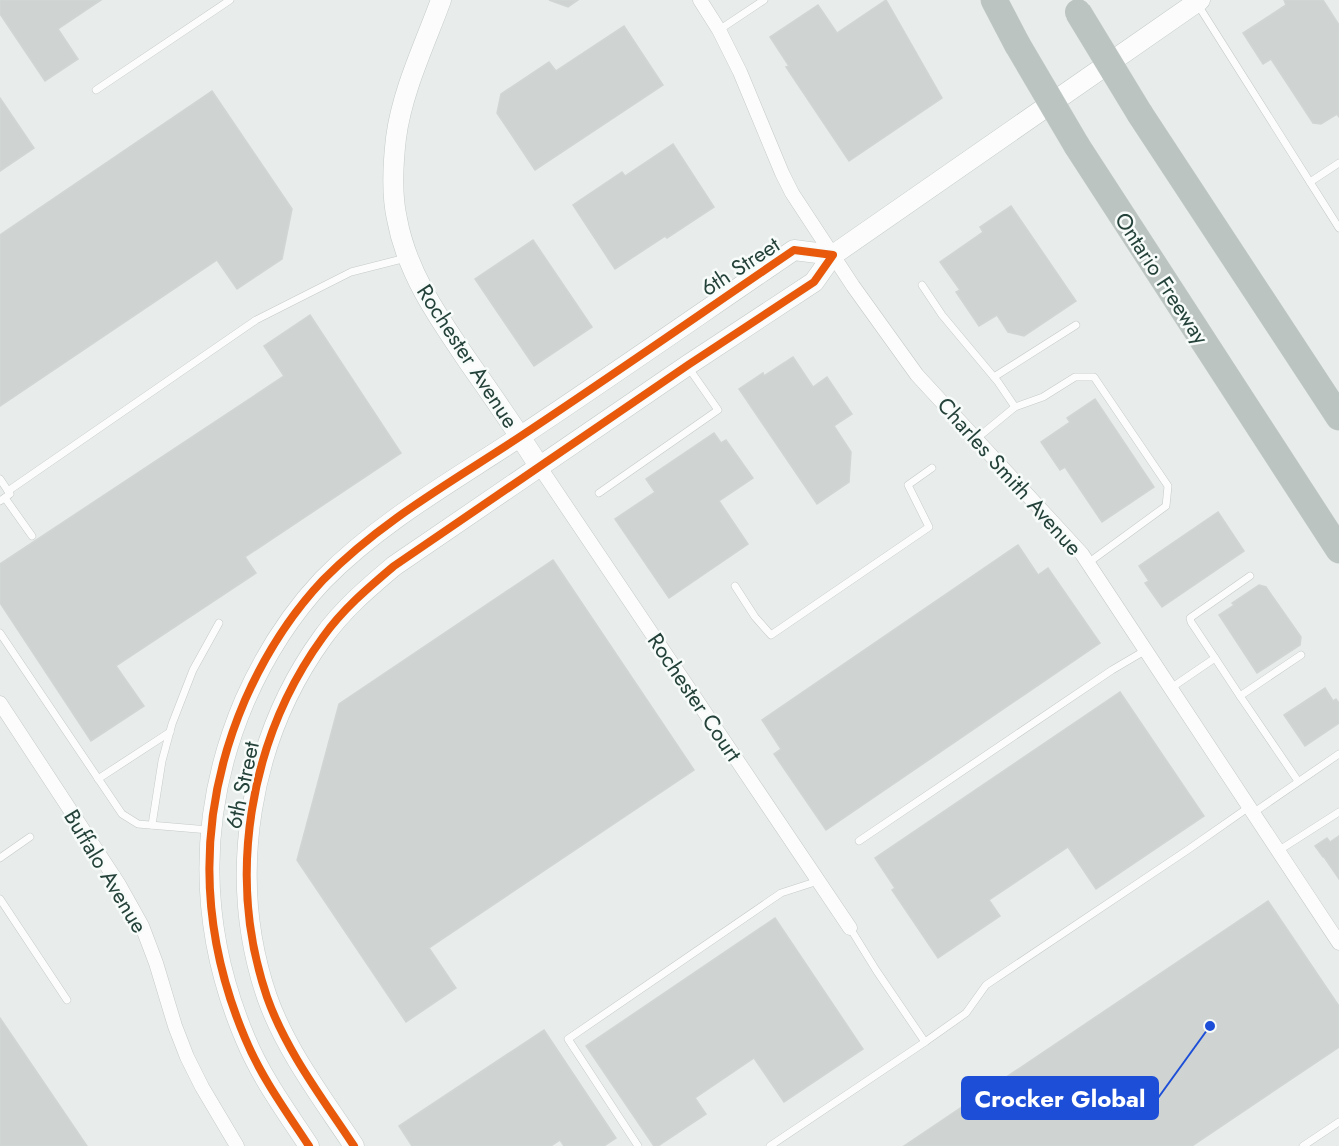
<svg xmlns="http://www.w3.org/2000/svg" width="1339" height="1146" viewBox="0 0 1339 1146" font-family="Jost,sans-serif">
	<rect width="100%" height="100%" fill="#e8edeb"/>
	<g fill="#cfd4d2" stroke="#d1d6d4" stroke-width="1.5">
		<polygon points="0,0 101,0 58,29 78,59 45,81 0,14"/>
		<polygon points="549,0 578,0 568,7"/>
		<polygon points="886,0 942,98 849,161 786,67 789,66 770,37 818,5 837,33"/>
		<polygon points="1284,0 1323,0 1339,25 1339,117 1337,114 1321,124 1313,123 1271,59 1263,64 1243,33 1286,5"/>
		<polygon points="624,26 663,85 535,170 497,113 501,94 549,62 556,71"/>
		<polygon points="212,91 292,209 282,259 237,289 217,260 0,406 0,235"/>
		<polygon points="0,98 34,148 0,171"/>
		<polygon points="673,144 714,207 667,238 665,236 615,269 573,205 622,172 625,176"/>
		<polygon points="1011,206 1076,301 1024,336 1008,332 997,315 979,326 956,292 960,290 940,262 983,232 980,227"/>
		<polygon points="533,240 592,327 534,366 475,279"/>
		<polygon points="310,315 401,453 245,557 256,573 116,666 144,706 91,741 0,603 0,564 284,376 264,346"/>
		<polygon points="793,357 813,387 827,377 852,414 834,426 851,452 849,482 817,504 739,389 763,373 764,376"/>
		<polygon points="1095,399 1154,487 1102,522 1065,467 1060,470 1041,442 1070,422 1067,418"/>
		<polygon points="714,433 721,443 726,440 753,478 719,501 748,544 669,598 615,519 655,492 646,479"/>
		<polygon points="1218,512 1244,551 1162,607 1145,583 1149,581 1139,566"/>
		<polygon points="1018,545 1038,575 1048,568 1100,643 826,830 774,754 781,749 762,720"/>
		<polygon points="553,560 694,770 429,948 456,988 406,1022 297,860 339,704"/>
		<polygon points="1259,585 1266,587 1301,637 1300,645 1257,673 1219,615 1234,605 1232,603"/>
		<polygon points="1325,688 1333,701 1336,699 1339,703 1339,723 1305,746 1284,715"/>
		<polygon points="1120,692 1204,816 1096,889 1068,847 989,900 1000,916 938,958 892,890 895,888 875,858"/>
		<polygon points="1339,836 1339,879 1324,857 1323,857 1315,846 1327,838 1330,842"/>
		<polygon points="1268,901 1339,1006 1339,1047 1192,1146 904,1146"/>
		<polygon points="775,918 863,1049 784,1102 754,1058 695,1098 706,1114 658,1146 654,1146 586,1046"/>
		<polygon points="0,1018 87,1146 0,1146"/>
		<polygon points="544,1030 616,1138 604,1146 564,1146 560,1140 551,1146 412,1146 399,1126"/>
	</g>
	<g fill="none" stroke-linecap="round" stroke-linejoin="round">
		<defs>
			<g id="lane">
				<polyline points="1198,5 1339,228"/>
				<polyline points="719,30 764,0"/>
				<polyline points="96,90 230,0"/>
				<polyline points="1310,182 1339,163"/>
				<polyline points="922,285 942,315 998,382 1015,407"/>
				<polyline points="994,377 1076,325"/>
				<polyline points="976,439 1015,407 1043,397 1075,377 1094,377 1168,486 1166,506 1088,563"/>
				<polyline points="0,479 10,494 0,501"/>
				<polyline points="8,491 256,320 351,272 406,258"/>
				<polyline points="599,493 718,410 688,367"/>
				<polyline points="5,498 32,536"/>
				<polyline points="735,586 755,617 771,635 929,527 908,485 932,468"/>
				<polyline points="0,633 122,814 138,824 209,830"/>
				<polyline points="1215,658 1191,622 1190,618 1250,576"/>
				<polyline points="1171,688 1215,658 1240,696 1301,655"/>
				<polyline points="1240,696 1298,781"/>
				<polyline points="98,779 170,732"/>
				<polyline points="1253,813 1339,754"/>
				<polyline points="152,825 162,761 172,724 193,670 219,623"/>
				<polyline points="859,841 1112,670 1146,650"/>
				<polyline points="1278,851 1339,812"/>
				<polyline points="0,858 30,837"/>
				<polyline points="0,899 67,1000"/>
				<polyline points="850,928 876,970 925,1042 966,1013 986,985 1189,849 1249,807"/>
				<polyline points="638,1146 568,1039 781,893 818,881"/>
				<polyline points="770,1146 925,1042"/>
				<polyline points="1303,1146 1339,1122"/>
			</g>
			<g id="street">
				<polyline points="700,0 719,30 740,72 782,173 792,193 853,286 917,375 1082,554 1339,943"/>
				<polyline points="539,466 850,928"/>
				<polyline points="0,703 118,883 142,926 156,963 175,1026 187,1057 202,1087 237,1146"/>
			</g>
			<g id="secondary">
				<path d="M 441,0 C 425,44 402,91 396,138 C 393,164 391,193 397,219 C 407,274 440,320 470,364 C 494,398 517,431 539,466"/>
				<path d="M 309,1146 C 286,1111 261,1077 245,1038 C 198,927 197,812 245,700 C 264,657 290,615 323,580 C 381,521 453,481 521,436 C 613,375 703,312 794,250 L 833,255"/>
				<path d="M 354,1146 C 323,1099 286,1051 267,997 C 226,877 249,739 323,637 C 343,609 368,588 394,566 L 688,365 L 814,282 L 833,255 L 1200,0"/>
			</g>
			<g id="highway">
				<polyline points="994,0 1017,44"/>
				<polyline points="1140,114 1339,417"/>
				<polyline points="1077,146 1339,550"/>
			</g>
		</defs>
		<use href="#lane" stroke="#c5cac8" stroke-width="8"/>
		<use href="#street" stroke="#c5cac8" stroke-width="15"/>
		<use href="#secondary" stroke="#c3cbc8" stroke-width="21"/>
		<use href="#highway" stroke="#c3ccc9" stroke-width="27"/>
		<use href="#lane" stroke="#fcfcfc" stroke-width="7"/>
		<use href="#street" stroke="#fcfcfc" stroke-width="14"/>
		<use href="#secondary" stroke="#fcfcfc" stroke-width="20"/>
		<use href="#highway" stroke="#bcc4c2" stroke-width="26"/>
		<defs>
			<g id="highway-bridge">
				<polyline points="1078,12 1140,114"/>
				<polyline points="1017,44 1077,146"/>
			</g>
		</defs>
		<use href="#highway-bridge" stroke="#c3ccc9" stroke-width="27" stroke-linecap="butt"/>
		<use href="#highway-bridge" stroke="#bcc4c2" stroke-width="26"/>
		<defs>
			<path id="cycleway" d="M 309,1146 C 286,1111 261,1077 245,1038 C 198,927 197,812 245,700 C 264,657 290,615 323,580 C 381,521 453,481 521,436 C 613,375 703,312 794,250 L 833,255 L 814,282 L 688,365 L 394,566 C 368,588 343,609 323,637 C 249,739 226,877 267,997 C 286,1051 323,1099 354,1146"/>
		</defs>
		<use href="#cycleway" stroke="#f7fbf9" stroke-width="11"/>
		<use href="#cycleway" stroke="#e8590c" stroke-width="8"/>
	</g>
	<g text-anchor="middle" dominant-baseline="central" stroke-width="5" stroke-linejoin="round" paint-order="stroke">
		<g font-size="22" fill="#24423a" stroke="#f7fbf9">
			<text transform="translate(740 266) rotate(-33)">6th Street</text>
			<text transform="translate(1162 278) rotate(57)">Ontario Freeway</text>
			<text transform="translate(468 356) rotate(57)">Rochester Avenue</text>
			<text transform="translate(1010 476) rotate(48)">Charles Smith Avenue</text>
			<text transform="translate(695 697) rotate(56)">Rochester Court</text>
			<text transform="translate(242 785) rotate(-78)">6th Street</text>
			<text transform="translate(106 871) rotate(59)">Buffalo Avenue</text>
		</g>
	</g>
	<path fill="none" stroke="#1d4ed8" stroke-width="2" d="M1210 1026L1158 1098"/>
	<circle fill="#1d4ed8" stroke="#f7fbf9" stroke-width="2" cx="1210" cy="1026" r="6"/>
	<rect fill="#1d4ed8" stroke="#1d4ed8" stroke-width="2" x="962" y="1077" width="196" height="42" rx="6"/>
	<g font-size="24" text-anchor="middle" font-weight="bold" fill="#fff">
		<text x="1060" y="1107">Crocker Global</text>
	</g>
</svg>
